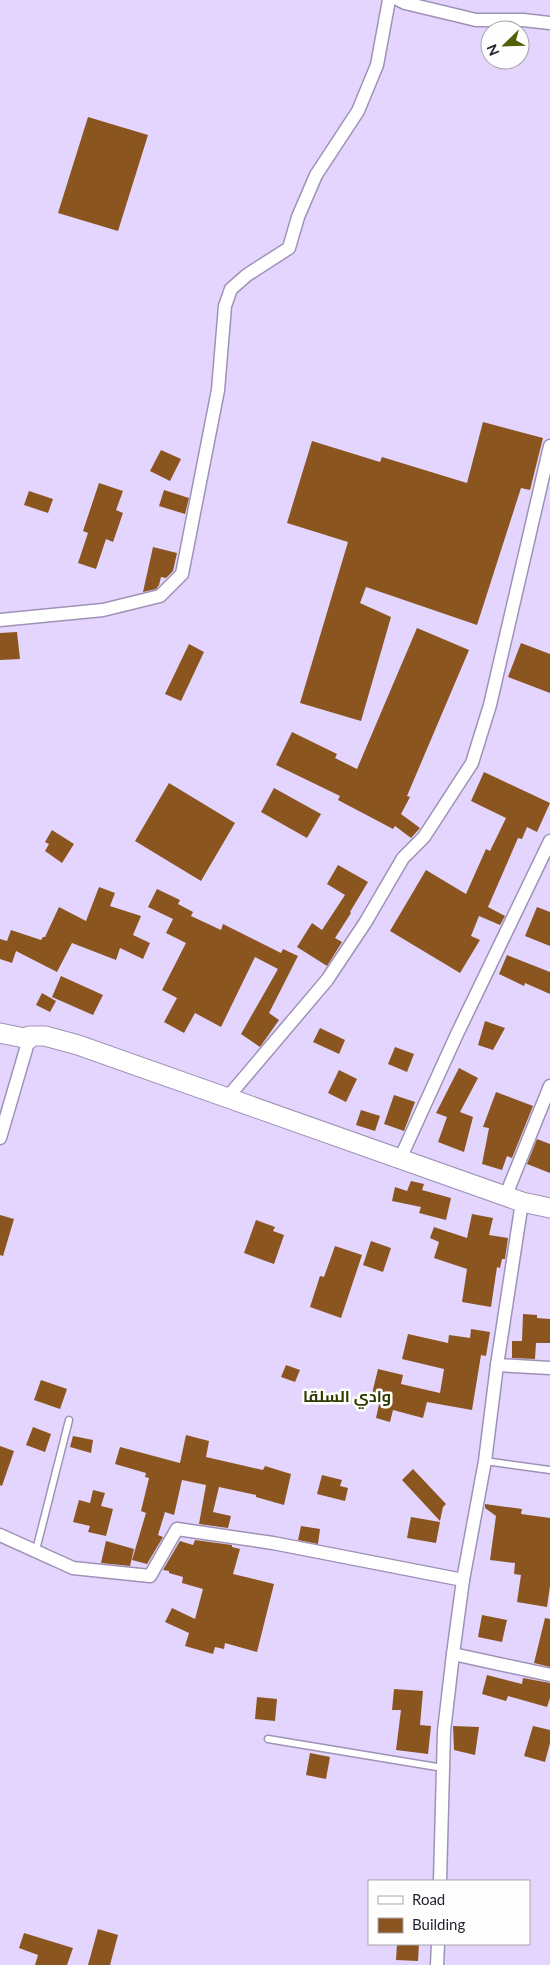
<svg xmlns="http://www.w3.org/2000/svg" width="550" height="1965" viewBox="0 0 550 1965" font-family="Lato,Cairo,sans-serif">
	<rect width="100%" height="100%" fill="#e3d5fd"/>
	<g fill="#8b5520">
		<polygon points="88,117 148,135 118,231 58,213"/>
		<polygon points="483,422 543,438 530,490 521,488 477,625 366,587 360,603 391,617 361,721 300,703 348,542 287,523 312,441 380,462 382,457 467,483"/>
		<polygon points="161,450 181,459 170,481 150,471"/>
		<polygon points="99,483 123,491 116,510 123,513 113,542 106,539 96,569 78,563 88,533 83,531"/>
		<polygon points="164,490 189,498 185,514 159,506"/>
		<polygon points="29,491 53,499 48,513 24,505"/>
		<polygon points="153,547 177,553 173,571 166,578 161,577 159,585 156,589 143,592"/>
		<polygon points="417,628 469,650 407,796 410,797 401,814 420,828 411,838 395,826 393,829 338,800 340,796 276,765 292,732 337,754 335,758 357,769"/>
		<polygon points="17,632 20,659 0,660 0,633"/>
		<polygon points="521,643 550,654 550,693 508,677"/>
		<polygon points="189,644 204,652 181,701 165,694"/>
		<polygon points="484,772 550,803 537,832 527,827 522,839 518,838 488,907 505,916 500,925 479,916 471,936 480,940 460,973 390,931 426,870 466,894 486,849 490,851 506,818 471,801"/>
		<polygon points="169,783 235,823 201,881 135,841"/>
		<polygon points="274,788 321,814 307,838 261,812"/>
		<polygon points="52,830 74,844 62,863 45,851 49,844 45,842"/>
		<polygon points="338,865 368,882 350,912 351,913 335,938 342,942 327,966 297,947 312,923 322,930 345,895 327,884"/>
		<polygon points="99,887 115,893 110,906 141,916 133,935 150,943 143,959 120,948 116,960 72,943 57,972 16,951 12,963 0,959 0,939 7,941 11,930 41,940 43,937 45,937 59,907 86,921"/>
		<polygon points="157,889 180,900 178,904 193,912 191,916 221,930 223,924 281,953 283,949 298,956 269,1013 279,1020 260,1047 241,1034 278,969 255,957 221,1027 195,1013 184,1033 164,1022 177,998 162,990 186,943 166,933 173,919 148,907"/>
		<polygon points="537,907 550,912 550,946 525,936"/>
		<polygon points="507,955 550,972 550,994 525,983 524,986 499,974"/>
		<polygon points="61,976 103,995 93,1015 52,997"/>
		<polygon points="42,993 56,1001 50,1012 36,1005"/>
		<polygon points="485,1021 505,1028 493,1050 478,1045"/>
		<polygon points="320,1028 345,1040 339,1054 313,1042"/>
		<polygon points="395,1047 414,1054 407,1072 388,1064"/>
		<polygon points="459,1068 478,1078 460,1112 473,1117 464,1152 438,1142 447,1117 436,1113"/>
		<polygon points="339,1070 357,1079 346,1102 328,1093"/>
		<polygon points="496,1092 533,1106 512,1158 507,1156 502,1170 482,1164 489,1128 483,1127"/>
		<polygon points="394,1095 415,1102 404,1131 384,1124"/>
		<polygon points="361,1110 380,1116 375,1131 356,1125"/>
		<polygon points="537,1139 550,1144 550,1173 527,1164"/>
		<polygon points="411,1181 424,1184 422,1190 451,1198 446,1220 419,1213 421,1207 392,1201 395,1187 407,1191"/>
		<polygon points="472,1214 493,1218 489,1235 508,1238 505,1259 502,1259 500,1268 497,1267 491,1307 462,1302 467,1269 434,1258 439,1242 430,1238 434,1227 467,1238"/>
		<polygon points="0,1215 14,1219 3,1256 0,1255"/>
		<polygon points="256,1220 275,1227 273,1231 284,1235 274,1264 244,1253"/>
		<polygon points="371,1241 391,1248 383,1272 363,1265"/>
		<polygon points="335,1246 362,1255 341,1318 310,1307 320,1276 324,1277"/>
		<polygon points="523,1314 537,1315 537,1318 550,1319 550,1343 536,1343 535,1359 512,1358 512,1341 522,1341"/>
		<polygon points="471,1329 490,1332 486,1356 481,1355 472,1410 427,1402 423,1418 393,1410 390,1422 376,1418 379,1404 370,1402 378,1369 403,1375 401,1384 440,1393 444,1369 402,1359 408,1334 448,1343 449,1335 470,1338"/>
		<polygon points="286,1365 300,1370 295,1382 281,1377"/>
		<polygon points="41,1380 67,1389 60,1409 34,1400"/>
		<polygon points="33,1427 51,1434 45,1452 26,1445"/>
		<polygon points="186,1435 209,1441 206,1457 263,1470 265,1466 291,1474 284,1505 256,1497 256,1495 219,1487 213,1512 231,1516 228,1528 199,1524 206,1485 182,1480 174,1515 165,1512 158,1535 163,1537 147,1564 132,1560 146,1513 141,1511 149,1478 145,1477 146,1473 115,1464 120,1447 180,1463"/>
		<polygon points="73,1436 93,1440 91,1453 70,1447"/>
		<polygon points="0,1446 14,1451 2,1486 0,1485"/>
		<polygon points="413,1469 446,1504 443,1507 440,1521 402,1480"/>
		<polygon points="322,1475 342,1480 340,1486 348,1488 345,1501 317,1494"/>
		<polygon points="93,1490 105,1493 101,1506 113,1509 106,1536 88,1532 90,1526 73,1522 79,1500 90,1503"/>
		<polygon points="485,1504 522,1509 521,1514 550,1518 550,1586 547,1607 517,1602 521,1575 514,1574 515,1563 490,1560 496,1516 485,1508"/>
		<polygon points="411,1517 440,1522 436,1543 407,1538"/>
		<polygon points="301,1526 320,1529 318,1544 298,1540"/>
		<polygon points="195,1540 232,1545 232,1547 240,1549 233,1574 274,1584 257,1652 225,1643 224,1649 215,1647 213,1654 185,1646 189,1633 165,1622 172,1608 195,1619 203,1589 182,1583 183,1577 169,1573 169,1571 163,1570 180,1541 193,1545"/>
		<polygon points="106,1541 134,1549 130,1566 101,1563"/>
		<polygon points="482,1615 507,1620 502,1642 478,1637"/>
		<polygon points="545,1618 550,1619 550,1667 534,1663"/>
		<polygon points="487,1675 522,1684 523,1678 550,1683 550,1698 547,1707 508,1696 506,1701 482,1694"/>
		<polygon points="394,1689 423,1691 420,1725 431,1726 428,1754 396,1750 401,1710 392,1710"/>
		<polygon points="257,1697 277,1699 275,1721 255,1719"/>
		<polygon points="453,1726 479,1727 475,1755 454,1750"/>
		<polygon points="533,1726 550,1730 550,1743 545,1762 524,1756"/>
		<polygon points="310,1753 330,1757 326,1779 306,1775"/>
		<polygon points="98,1929 118,1935 110,1965 88,1965"/>
		<polygon points="24,1933 73,1948 67,1965 35,1965 38,1955 19,1948"/>
		<polygon points="397,1944 419,1944 418,1961 396,1960"/>
	</g>
	<g fill="none" stroke-linecap="round" stroke-linejoin="round">
		<defs>
			<g id="lane">
				<polyline points="485,1461 550,1470"/>
				<polyline points="36,1550 69,1420"/>
				<polyline points="268,1739 443,1768"/>
			</g>
			<g id="street">
				<polyline points="399,0 405,3 476,20 523,20 550,23"/>
				<polyline points="0,620 103,610 160,596 182,574 218,390 225,306 231,289 247,275 289,248 298,217 316,175 358,111 377,65 389,0"/>
				<polyline points="227,1098 327,980 365,923 403,858 424,837 472,763 490,705 550,446"/>
				<polyline points="0,1138 29,1039"/>
				<polyline points="400,1159 457,1034 550,841"/>
				<polyline points="506,1195 550,1086"/>
				<polyline points="497,1365 550,1368"/>
				<polyline points="0,1535 73,1568 150,1576 177,1529 273,1543 463,1580"/>
				<polyline points="453,1654 550,1675"/>
				<polyline points="440,1881 444,1731 453,1654 463,1580 485,1461 497,1365 522,1202"/>
				<polyline points="437,1965 438,1944"/>
			</g>
			<polyline id="secondary" points="0,1033 29,1039 29,1036 45,1036 78,1045 522,1202 550,1208"/>
		</defs>
		<use href="#lane" stroke="#9f92b7" stroke-width="9"/>
		<use href="#street" stroke="#9f92b7" stroke-width="15"/>
		<use href="#secondary" stroke="#9f92b7" stroke-width="21"/>
		<use href="#lane" stroke="#fff" stroke-width="6"/>
		<use href="#street" stroke="#fff" stroke-width="12"/>
		<use href="#secondary" stroke="#fff" stroke-width="19"/>
	</g>
	<g text-anchor="middle" dominant-baseline="central" stroke-width="5" stroke-linejoin="round" paint-order="stroke">
		<g font-size="16" font-weight="bold" fill="#2f3b00" stroke="#fefefe">
			<text x="347" y="1395">وادي السلقا</text>
		</g>
	</g>
	<rect x="368" y="1880" width="162" height="65" fill="#fefefe" stroke="#a7a5ab"/>
	<rect x="378" y="1896" width="25" height="8" fill="#ffffff" stroke="#a7a5ab"/>
	<text x="412" y="1905" font-size="15" fill="#251f2e">Road</text>
	<rect x="378" y="1918" width="25" height="15" fill="#8b5520" stroke="#a7a5ab"/>
	<text x="412" y="1930" font-size="15" fill="#251f2e">Building</text>
	<g transform="translate(505 45) rotate(247)"><circle r="24" fill="#fefefe" stroke="#a7a5ab"/>
	<path d="M0-4L9 19L0 12L-9 19Z" fill="#506108"/>
	<text y="-8" font-size="14" font-weight="bold" text-anchor="middle" fill="#251f2e">N</text>
	</g>
</svg>
